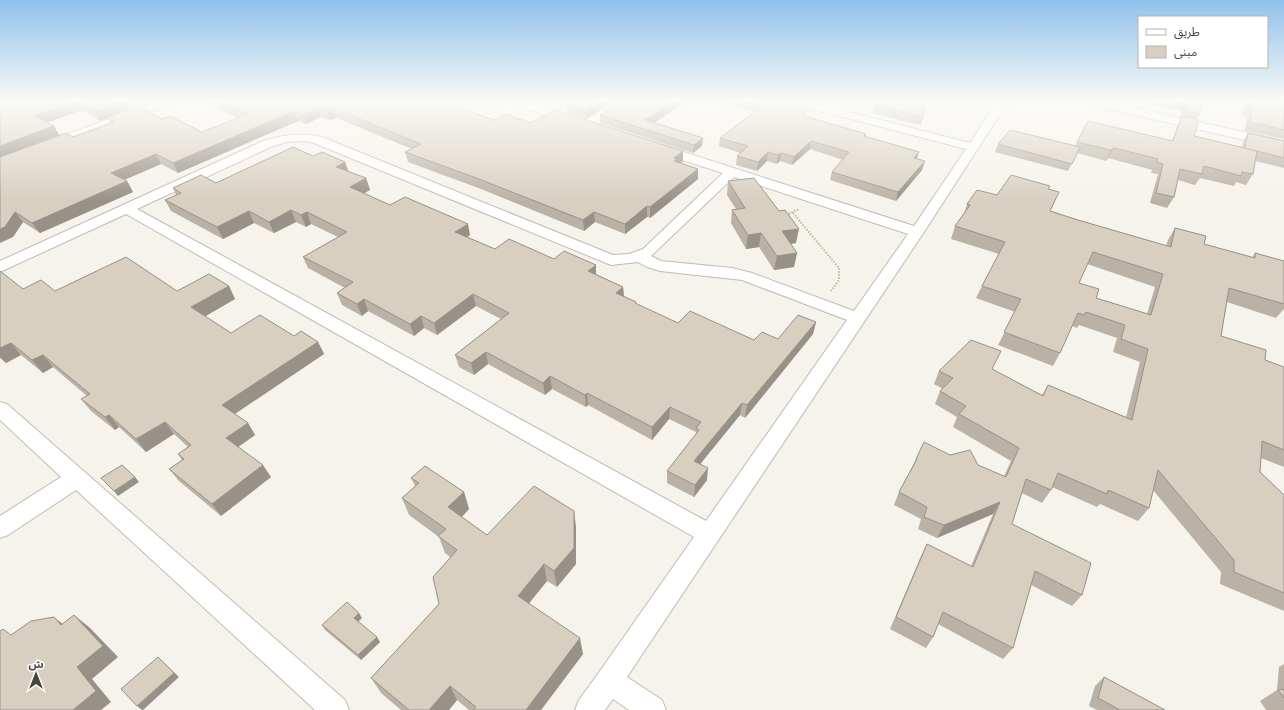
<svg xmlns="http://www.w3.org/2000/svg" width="1284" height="710" viewBox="0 0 1284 710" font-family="'Open Sans','Noto Sans Arabic',sans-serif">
	<rect width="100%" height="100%" fill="#f6f3ec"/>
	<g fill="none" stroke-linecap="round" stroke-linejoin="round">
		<defs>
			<g id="minor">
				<polygon points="154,102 170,102 169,104 55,148 47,148 45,145 47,142"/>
				<polygon points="512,102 529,102 578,118 580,121 578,124 570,124 513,104"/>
				<polygon points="615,102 628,102 591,128 583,128 581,125 583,122"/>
				<path d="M 792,102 L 811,102 L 970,143 L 997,102 L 1008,102 L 924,232 L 627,677 L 662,700 L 666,710 L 629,710 L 613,699 L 605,710 L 575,710 L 579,700 L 600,671 L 694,537 L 126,214 L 0,272 L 0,261 L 263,141 C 283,135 301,132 322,137 L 613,255 L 629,254 L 643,249 L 723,173 L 657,152 L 655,149 L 657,146 L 665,146 L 914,226 L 966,149 L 793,104 ZM 305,141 L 314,143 L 606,263 L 611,265 L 638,262 L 647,267 L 660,271 L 742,280 L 847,320 L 706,521 L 137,209 L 271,147 L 286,142 ZM 734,177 L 908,234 L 854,311 L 752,273 L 732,268 L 661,261 L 651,256 Z"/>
				<polygon points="1086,102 1107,102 1284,141 1284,149 1091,105"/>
				<polygon points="0,402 7,404 345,700 349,710 315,710 76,490 8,535 0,538 0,516 61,477 0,420"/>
			</g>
		</defs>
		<use href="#minor" stroke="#c2bbae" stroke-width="2"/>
		<g stroke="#c4b79f" stroke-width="2" stroke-dasharray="1.5 1.5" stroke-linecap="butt">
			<polyline points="793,213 839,268 839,280 831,291"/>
			<polyline points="786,215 799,209"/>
		</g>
		<use href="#minor" fill="#fff" fill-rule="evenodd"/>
	</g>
	<g fill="#bab2a6" fill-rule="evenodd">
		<path d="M 0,102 L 135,102 L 127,105 L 130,109 L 162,119 L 202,132 L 238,118 L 203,102 L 443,102 L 494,120 L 531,123 L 683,161 L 681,163 L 698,179 L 650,218 L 647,217 L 625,234 L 595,222 L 584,231 L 481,189 L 408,162 L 405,152 L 412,149 L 336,118 L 330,120 L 321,117 L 306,124 L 298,121 L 178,173 L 161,164 L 124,180 L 127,181 L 133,192 L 40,233 L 23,222 L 13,237 ZM 82,110 L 100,121 L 107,118 L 110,123 L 73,137 L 59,135 L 54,126 L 47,123 Z"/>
		<polygon points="571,102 612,102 586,119 568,113 567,105 572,102"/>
		<polygon points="619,102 685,102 654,123 703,138 702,146 693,153 600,123 600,115"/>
		<polygon points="719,102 808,102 805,116 866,134 866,137 919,152 917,159 922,170 896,201 830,180 832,172 843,160 810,149 792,165 780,161 777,164 767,161 757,171 736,165 737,156 740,153 719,146 720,138 754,112"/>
		<polygon points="1145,102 1204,102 1200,114 1197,119 1194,136 1242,147 1243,141 1248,133 1284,141 1284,168 1255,161 1253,174 1246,185 1236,182 1234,186 1200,178 1195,185 1178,180 1174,197 1167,208 1150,203 1158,174 1151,173 1152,170 1108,158 1106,161 1077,153 1068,171 995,152 998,144 1075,146 1077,142 1172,141 1177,126 1182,117 1180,117 1182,111 1145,103"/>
		<polygon points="1245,102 1284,102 1284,139 1245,131 1247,117 1243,116"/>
		<polygon points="874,105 923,117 921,125 872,113"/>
		<polygon points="348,171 366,178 370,190 363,193 390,205 470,235 467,237 495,249 554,259 596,274 623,287 624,296 636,302 636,304 678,323 754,340 778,339 816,322 813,334 745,418 740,415 700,464 707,480 694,497 667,483 667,471 696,434 696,432 669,419 652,440 588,405 586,407 552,389 545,395 488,364 474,375 459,367 455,355 501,319 476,306 437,335 424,328 414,336 368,311 362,316 342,305 337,293 345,288 308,268 303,257 338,237 311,224 306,227 296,222 274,233 254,223 223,239 171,211 165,200 176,195 173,188 216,183"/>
		<polygon points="728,181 796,243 791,244 797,253 794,267 774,270 759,247 746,249 731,223 732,210 736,209 727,195"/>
		<path d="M 1050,186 L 1048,189 L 1050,211 L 1078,220 L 1166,246 L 1168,240 L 1175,228 L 1204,244 L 1252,258 L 1255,253 L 1284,261 L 1284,309 L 1276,318 L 1227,302 L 1221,336 L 1265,360 L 1284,367 L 1284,467 L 1261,458 L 1260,472 L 1284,495 L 1284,611 L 1220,584 L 1221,572 L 1153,490 L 1149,508 L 1138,521 L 1100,504 L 1097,507 L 1052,487 L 1051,490 L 1042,503 L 1022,493 L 1012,524 L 1082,595 L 1072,606 L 1031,585 L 1013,648 L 1003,659 L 938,624 L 933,637 L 926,648 L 890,629 L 921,556 L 927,544 L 971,566 L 993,514 L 937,538 L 918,529 L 921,519 L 894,505 L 899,492 L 910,471 L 916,459 L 950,455 L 978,465 L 1004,476 L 1011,461 L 953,427 L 957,417 L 935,404 L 940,391 L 943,389 L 934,384 L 939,371 L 992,369 L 1042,395 L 1048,385 L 1126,417 L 1140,362 L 1113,352 L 1117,338 L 1079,325 L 1077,328 L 1072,326 L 1060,353 L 1053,366 L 998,345 L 1015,312 L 976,298 L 982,286 L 999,254 L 951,239 L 955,226 L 964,214 L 967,204 L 997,195 ZM 1087,264 L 1155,287 L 1147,314 L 1096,298 L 1079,283 Z"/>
		<polygon points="0,271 23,289 55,291 177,291 229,286 235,299 205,316 231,333 294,336 318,342 324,354 235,414 248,423 255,435 238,447 271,477 221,516 179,481 169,469 182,460 178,454 188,447 174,434 146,452 119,427 115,430 91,411 81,399 87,396 53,367 43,373 21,355 6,363 0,358"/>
		<polygon points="411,478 464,492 469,509 462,517 487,535 574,511 576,528 576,564 557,587 547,581 529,603 583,654 541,710 469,710 457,700 449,710 401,710 381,693 371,678 439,604 450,557 445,553 439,537 409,515 402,498 415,486"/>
		<polygon points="362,618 358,621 380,642 361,660 325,630 322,625"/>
		<polygon points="1284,664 1284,710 1266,710 1260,701 1277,690 1279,667"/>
		<polygon points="1104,677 1165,710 1097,710 1089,706 1095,686"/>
	</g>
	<g fill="#979187">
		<polygon points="73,102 78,102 82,110 40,125 34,116"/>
		<polygon points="119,102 135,102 127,105 130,110 100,121 95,111"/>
		<polygon points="599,102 612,102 586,119 585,111"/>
		<polygon points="673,102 685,102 645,129 645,120"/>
		<polygon points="318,108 321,117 306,124 303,115"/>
		<polygon points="333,108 336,118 330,120 327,111"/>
		<polygon points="294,111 298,121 178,173 173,163"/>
		<polygon points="54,126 60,136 0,158 0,146"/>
		<polygon points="703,138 702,146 693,153 694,145"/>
		<polygon points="811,141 810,149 792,165 794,157"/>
		<polygon points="1114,148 1108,158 1106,161 1111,150"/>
		<polygon points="683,151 683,161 674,168 674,158"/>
		<polygon points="768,152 767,161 757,171 758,162"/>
		<polygon points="919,152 916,161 914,158"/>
		<polygon points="781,153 780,161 777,164 778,155"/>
		<polygon points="156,154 161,164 117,183 111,173"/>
		<polygon points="925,161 922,170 896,201 898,192"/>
		<polygon points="345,162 349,173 336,167"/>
		<polygon points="698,169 698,179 650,218 650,207"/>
		<polygon points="366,178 370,190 354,199 350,187"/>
		<polygon points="127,181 133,192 40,233 32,223"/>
		<polygon points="647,206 647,217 625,234 625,224"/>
		<polygon points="291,210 296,222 274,233 269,222"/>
		<polygon points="249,211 254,223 223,239 217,227"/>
		<polygon points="15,212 23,222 13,237 0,243 0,229"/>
		<polygon points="307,212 311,224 306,227 301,215"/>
		<polygon points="594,212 595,222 584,231 583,220"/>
		<polygon points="468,224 470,235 458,243 455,232"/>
		<polygon points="799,229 796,243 780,245 782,231"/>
		<polygon points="761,233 759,247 746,249 748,235"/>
		<polygon points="797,253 794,267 774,270 777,256"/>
		<polygon points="596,265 596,277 588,271"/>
		<polygon points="229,286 235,299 199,320 191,307"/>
		<polygon points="623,287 624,298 616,293"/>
		<polygon points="473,294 476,306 437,335 434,323"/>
		<polygon points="364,299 368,311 362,316 357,304"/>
		<polygon points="421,316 424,328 414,336 410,324"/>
		<polygon points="816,322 813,334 745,418 747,405"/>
		<polygon points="318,342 324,354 230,417 222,405"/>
		<polygon points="11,343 21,355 6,363 0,357 0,348"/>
		<polygon points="486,352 488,364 474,375 471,363"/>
		<polygon points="43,355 53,367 43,373 32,360"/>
		<polygon points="550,376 552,389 545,395 543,383"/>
		<polygon points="587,393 588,405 586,407 585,395"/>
		<polygon points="742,403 740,415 693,473 694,461"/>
		<polygon points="670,407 669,419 652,440 652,427"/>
		<polygon points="109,415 119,427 115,430 105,417"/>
		<polygon points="165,422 174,434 146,452 136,439"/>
		<polygon points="248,423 255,435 234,450 226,438"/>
		<polygon points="263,465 271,477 221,516 212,504"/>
		<polygon points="708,468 707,480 694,497 695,485"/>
		<polygon points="135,477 139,482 118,496 114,491"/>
		<polygon points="464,492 469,509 454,525 448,507"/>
		<polygon points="1000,502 993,514 937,538 944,525"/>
		<polygon points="574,511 576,528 576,564 557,587 554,571"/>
		<polygon points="544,564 547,581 522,612 518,596"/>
		<polygon points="359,613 362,618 357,623 354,618"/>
		<polygon points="74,615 89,627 118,657 92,679 111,702 101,710 73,710 77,667"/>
		<polygon points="54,617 69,629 61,625"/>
		<polygon points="377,637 380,642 361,660 358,655"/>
		<polygon points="580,638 583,654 541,710 526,710"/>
		<polygon points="158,657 179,677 143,710 142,710 137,706"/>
		<polygon points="450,686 457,700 449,710 429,710"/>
	</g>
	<g fill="#d8cfc1" stroke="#979187" fill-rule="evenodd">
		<polygon points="0,102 73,102 34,116 54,126 0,146"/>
		<polygon points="80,102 119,102 95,111"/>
		<polygon points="221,102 443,102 494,120 505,114 531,123 555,110 683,151 674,158 677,159 674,161 698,169 650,207 647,206 625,224 594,212 583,220 479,179 405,152 421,144 333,108 327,111 318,108 303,115 294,111 173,163 156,154 111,173 127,181 32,223 15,212 5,227 0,229 0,157 66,133 73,137 114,122 107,118 137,106 162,119 170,116 202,132 248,114"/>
		<polygon points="572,102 599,102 585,111 567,105"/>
		<polygon points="619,102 673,102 645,120 703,138 694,145 600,115"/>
		<polygon points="748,102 808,102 804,116 866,134 864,136 919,152 914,158 925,161 898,192 832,172 849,152 811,141 794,157 781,153 778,155 768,152 758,162 737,156 748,146 720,138 762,106"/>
		<polygon points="876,102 926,102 923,117 874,105"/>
		<polygon points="1175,102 1204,102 1200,114 1184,110 1186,105"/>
		<polygon points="1249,102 1284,102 1284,130 1250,122 1252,109 1248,108"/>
		<polygon points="1182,116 1199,120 1194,136 1257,151 1253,174 1242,172 1241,176 1204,166 1202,174 1180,169 1174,197 1156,193 1163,164 1157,162 1158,159 1114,148 1111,150 1077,142 1088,121 1173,141"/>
		<polygon points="1010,130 1080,147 1072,164 998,144"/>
		<polygon points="1248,133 1284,141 1284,158 1245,148"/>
		<polygon points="293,147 313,156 322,152 345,162 336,167 366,178 350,187 390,205 405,197 468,224 455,232 495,249 509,239 554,259 564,251 596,265 588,271 623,287 616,293 636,302 635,303 678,323 690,311 754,340 762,332 778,339 798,315 816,322 747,405 742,403 694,461 708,468 695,485 667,471 699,430 696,428 701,422 670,407 652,427 587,393 585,395 550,376 543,383 486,352 471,363 455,355 509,313 473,294 434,323 421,316 410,324 364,299 357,304 337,293 353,282 303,257 347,232 307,212 301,215 291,210 269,222 249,211 217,227 165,200 181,193 173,188 201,175 216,183"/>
		<path d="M 1011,175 L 1050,186 L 1048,189 L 1059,192 L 1050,211 L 1078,220 L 1171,247 L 1175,228 L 1206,236 L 1204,244 L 1255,258 L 1255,253 L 1284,261 L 1284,304 L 1229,288 L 1221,336 L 1266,350 L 1265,360 L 1284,367 L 1284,450 L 1262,441 L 1260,472 L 1284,495 L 1284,593 L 1234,572 L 1234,560 L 1158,470 L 1149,508 L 1108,490 L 1107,494 L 1058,473 L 1051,490 L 1026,479 L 1012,524 L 1091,563 L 1082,595 L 1035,571 L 1013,648 L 943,612 L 933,637 L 896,617 L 927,544 L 973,567 L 1000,502 L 944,525 L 924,517 L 927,507 L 899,492 L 917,459 L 916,459 L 924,442 L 950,455 L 970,450 L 978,465 L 1006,477 L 1019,448 L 959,414 L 966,406 L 940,391 L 953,378 L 939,371 L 971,340 L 1001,351 L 992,369 L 1043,396 L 1048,385 L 1132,420 L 1148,349 L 1121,339 L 1125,325 L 1086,312 L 1084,315 L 1078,313 L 1060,353 L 1004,332 L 1021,299 L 982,286 L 1005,242 L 955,226 L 970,205 L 967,204 L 977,190 L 997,195 ZM 1093,252 L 1163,274 L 1151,315 L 1096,298 L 1099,289 L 1079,283 Z"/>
		<polygon points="754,178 779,211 785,210 799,229 782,231 797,253 777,256 761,233 748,235 732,210 745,208 728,181"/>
		<polygon points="126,257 177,291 209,274 229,286 191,307 231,333 260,315 294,336 301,331 318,342 222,405 248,423 226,438 263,465 212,504 169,469 184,459 178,454 191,445 165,422 136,439 109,415 105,417 81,399 90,394 43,355 32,360 11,343 0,348 0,271 23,289 41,280 55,291"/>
		<polygon points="122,465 135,477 114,491 101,478"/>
		<polygon points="425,466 464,492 448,507 487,535 534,486 574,511 574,548 554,571 544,564 518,596 580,638 526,710 473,710 476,707 450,686 429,710 409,710 371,678 439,604 433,577 457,550 438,536 446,529 402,498 419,483 411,478"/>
		<polygon points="347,602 359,613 354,618 377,637 358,655 322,625"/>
		<polygon points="74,615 103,646 77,667 96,691 73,710 0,710 0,631 3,629 11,635 31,621 54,617 61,625"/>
		<polygon points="158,657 174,673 137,706 121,689"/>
		<polygon points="1104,677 1165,710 1120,710 1098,698"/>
		<polygon points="1284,689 1284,698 1278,690"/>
	</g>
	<linearGradient id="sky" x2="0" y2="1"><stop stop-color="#8fc1ec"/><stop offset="0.5" stop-color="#fbfaf6"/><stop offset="1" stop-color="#fbfaf6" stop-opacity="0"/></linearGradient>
	<rect width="1284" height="202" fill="url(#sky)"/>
	<rect x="1138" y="16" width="130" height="52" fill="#ffffff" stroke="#b7b4b0"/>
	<rect x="1146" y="29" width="20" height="6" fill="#ffffff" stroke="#b7b4b0"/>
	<text x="1174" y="36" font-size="12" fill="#4b4439">طريق</text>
	<rect x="1146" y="46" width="20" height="12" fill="#d8cfc1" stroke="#b7b4b0"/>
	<text x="1174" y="56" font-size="12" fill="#4b4439">مبنى</text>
	<g transform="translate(36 674)" stroke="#ffffff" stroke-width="3" paint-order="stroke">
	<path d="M0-3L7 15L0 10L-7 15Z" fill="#4b4439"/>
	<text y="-6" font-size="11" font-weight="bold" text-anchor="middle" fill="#4b4439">ش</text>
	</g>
</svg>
